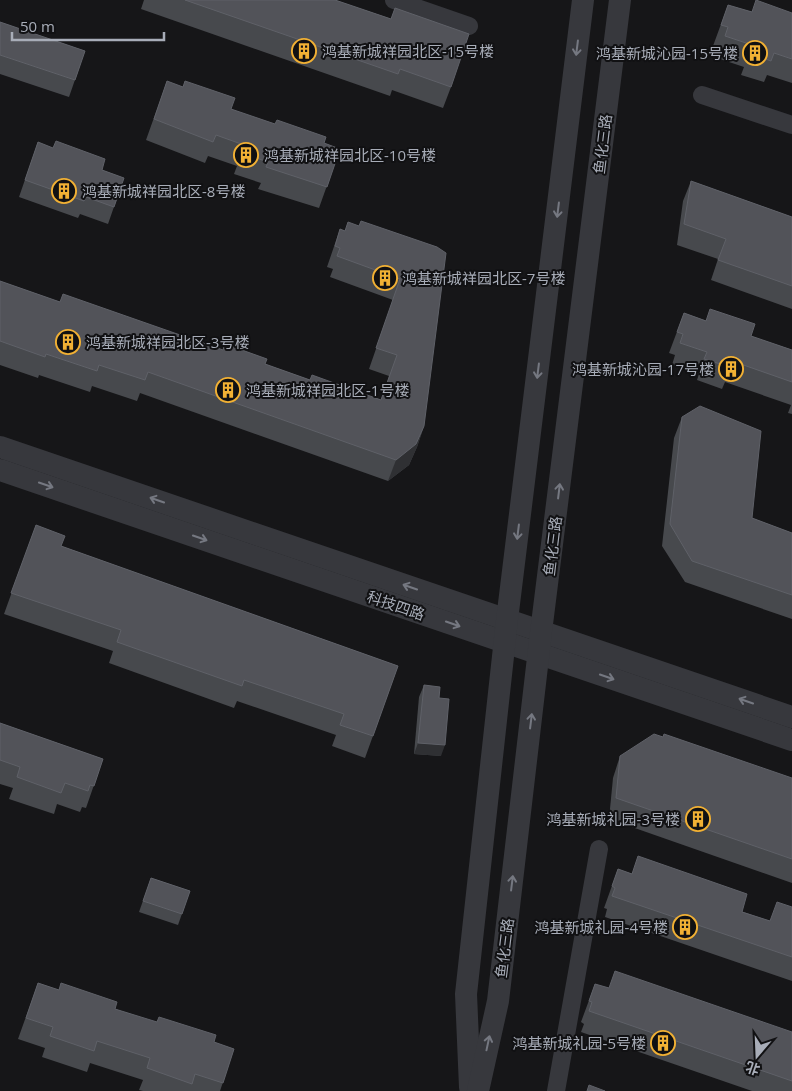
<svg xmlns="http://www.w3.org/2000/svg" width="792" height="1091" viewBox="0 0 792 1091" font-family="'Open Sans','Noto Sans SC',sans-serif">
	<rect width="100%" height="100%" fill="#161618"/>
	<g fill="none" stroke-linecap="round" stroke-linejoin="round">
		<g stroke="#37383d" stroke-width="18">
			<polyline points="394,0 469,26"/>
			<polyline points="702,95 792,125"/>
			<polyline points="556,1091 599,849"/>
		</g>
		<g stroke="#37383d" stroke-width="22">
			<polyline points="0,447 792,717"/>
			<polyline points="0,470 792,740"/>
			<polyline points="470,1087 466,994 507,620 583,0"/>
			<polyline points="478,1091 498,1001 541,632 620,0"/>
		</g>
	</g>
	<g fill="#47494d">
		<polygon points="144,0 335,0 391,19 395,8 451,87 443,108 392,90 390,96 141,9"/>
		<polygon points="728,5 752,12 792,13 792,83 767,75 764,82 741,75 744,67 717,58 720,49 713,46"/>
		<polygon points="0,22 85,51 69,97 0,74"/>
		<polygon points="167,81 231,109 340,149 319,208 258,189 261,183 234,174 237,166 208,156 205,163 146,140"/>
		<polygon points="38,142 102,170 124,178 108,224 80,214 78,218 19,197"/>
		<polygon points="691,181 792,217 792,309 711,280 718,259 677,245 683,201"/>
		<polygon points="359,226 437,247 424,426 417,447 409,465 388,481 140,393 137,401 92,386 90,392 39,375 38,378 0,365 0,281 60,302 265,364 310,380 381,400 389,376 369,369 393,300 330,277 333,269 327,267 340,229 345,231"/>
		<polygon points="684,313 792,350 792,414 788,413 791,405 725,382 722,389 697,380 699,374 672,365 675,355 669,353"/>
		<polygon points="682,417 752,518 792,533 792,619 685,582 662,546 674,438"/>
		<polygon points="36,525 61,546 398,666 365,758 332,746 336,735 237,701 234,708 109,663 113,651 4,614"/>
		<polygon points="424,685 439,698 441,756 414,754 419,697"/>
		<polygon points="0,723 103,759 86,808 82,807 80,812 57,804 54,814 9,799 13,788 0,784"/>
		<polygon points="620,756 792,778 792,883 609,819 613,778"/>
		<polygon points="618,869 770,921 792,907 792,981 605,917 607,909 604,908"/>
		<polygon points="151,878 190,891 178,925 139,912"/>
		<polygon points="38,983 234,1049 220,1091 143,1091 139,1090 143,1080 90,1063 87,1072 42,1057 45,1048 18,1039"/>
		<polygon points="595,984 608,988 792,1032 792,1091 752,1091 581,1032 584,1024 581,1022"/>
	</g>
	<g fill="#2f3033">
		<polygon points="424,426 417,447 409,465 388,481 396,460"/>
		<polygon points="418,743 445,745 441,756 414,754"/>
	</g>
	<g fill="#525359" stroke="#5f6168">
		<polygon points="185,0 335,0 391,19 395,8 469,34 451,87 400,69 398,74"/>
		<polygon points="756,0 792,13 792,59 774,53 771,61 749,53 752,45 725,36 728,27 721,25 728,5 752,12"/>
		<polygon points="0,22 85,51 75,80 0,55"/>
		<polygon points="167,81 183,87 185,81 235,98 231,109 275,124 277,120 326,137 324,143 340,149 327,187 266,167 268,162 242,153 244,145 216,135 213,142 154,119"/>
		<polygon points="56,141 105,159 102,170 124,178 114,207 86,197 84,201 25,180 38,142 53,148"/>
		<polygon points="691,181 792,217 792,286 718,260 726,239 684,224"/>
		<polygon points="361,221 437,247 446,253 424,426 416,444 396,460 148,372 145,380 99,365 97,371 46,354 45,357 0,341 0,281 60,302 63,294 223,350 225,344 267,359 265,364 310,380 312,375 381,400 397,355 376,348 400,279 337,256 340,248 335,246 340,229 345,231 348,222 359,226"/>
		<polygon points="710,309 755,324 751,336 792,350 792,382 732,361 730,367 704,359 707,352 680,343 683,334 677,332 684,313 706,321"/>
		<polygon points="700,406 761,431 752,518 792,533 792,595 692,561 670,524 682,417"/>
		<polygon points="36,525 65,536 61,546 398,666 373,736 340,725 344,714 244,680 242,686 117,642 121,630 11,593"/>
		<polygon points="424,685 440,687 439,698 449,699 445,745 418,743"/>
		<polygon points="0,723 103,759 94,786 90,785 88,791 65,783 61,793 17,777 20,767 0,760"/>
		<polygon points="654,734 663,737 664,734 792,778 792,859 616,798 620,756"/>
		<polygon points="638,856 747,894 742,912 770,921 777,902 792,907 792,957 612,896 615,888 612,886 618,869 632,874"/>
		<polygon points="151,878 190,891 182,914 143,901"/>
		<polygon points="615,971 792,1032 792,1081 589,1011 592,1002 589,1001 595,984 609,988"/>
		<polygon points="38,983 59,990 61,983 117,1002 115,1009 157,1022 159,1017 216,1035 214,1042 234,1049 223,1083 195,1074 192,1084 147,1068 150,1058 97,1041 94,1051 50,1036 53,1027 26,1018"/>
		<polygon points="589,1085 605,1091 587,1091"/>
	</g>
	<defs><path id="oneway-shaft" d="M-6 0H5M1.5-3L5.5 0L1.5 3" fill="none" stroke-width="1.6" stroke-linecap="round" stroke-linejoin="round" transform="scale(1.25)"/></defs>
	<g stroke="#757881">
		<use href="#oneway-shaft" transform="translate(577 48) rotate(97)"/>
		<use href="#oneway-shaft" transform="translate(558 210) rotate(97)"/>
		<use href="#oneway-shaft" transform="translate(538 371) rotate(97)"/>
		<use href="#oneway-shaft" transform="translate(46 485) rotate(19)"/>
		<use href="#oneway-shaft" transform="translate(559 491) rotate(-83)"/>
		<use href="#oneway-shaft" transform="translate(157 500) rotate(-161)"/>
		<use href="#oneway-shaft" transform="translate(518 532) rotate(97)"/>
		<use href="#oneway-shaft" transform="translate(200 538) rotate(19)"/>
		<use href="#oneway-shaft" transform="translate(410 587) rotate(-161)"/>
		<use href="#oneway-shaft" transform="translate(453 624) rotate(19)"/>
		<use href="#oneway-shaft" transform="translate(607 677) rotate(19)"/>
		<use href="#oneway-shaft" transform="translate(746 701) rotate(-161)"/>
		<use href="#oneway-shaft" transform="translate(531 721) rotate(-83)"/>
		<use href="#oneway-shaft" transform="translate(512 883) rotate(-83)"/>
		<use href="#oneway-shaft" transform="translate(488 1043) rotate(-78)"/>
	</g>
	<defs>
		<symbol id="building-ring" viewBox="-11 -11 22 22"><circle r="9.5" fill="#111113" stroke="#f2b134" stroke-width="1.5"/><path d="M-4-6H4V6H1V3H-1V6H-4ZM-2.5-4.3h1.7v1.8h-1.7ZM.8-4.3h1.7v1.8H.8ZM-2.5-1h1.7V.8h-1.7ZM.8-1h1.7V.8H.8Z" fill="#f2b134"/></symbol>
	</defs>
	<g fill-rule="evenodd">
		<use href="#building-ring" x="290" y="37" width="28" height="28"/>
		<use href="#building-ring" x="741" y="39" width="28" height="28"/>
		<use href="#building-ring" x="232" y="141" width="28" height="28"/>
		<use href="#building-ring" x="50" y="177" width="28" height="28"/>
		<use href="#building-ring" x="371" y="264" width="28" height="28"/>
		<use href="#building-ring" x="54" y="328" width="28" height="28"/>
		<use href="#building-ring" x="717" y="355" width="28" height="28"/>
		<use href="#building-ring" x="214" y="376" width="28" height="28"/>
		<use href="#building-ring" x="684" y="805" width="28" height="28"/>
		<use href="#building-ring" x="671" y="913" width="28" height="28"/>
		<use href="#building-ring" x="649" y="1029" width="28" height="28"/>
	</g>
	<g text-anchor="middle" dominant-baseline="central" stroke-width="4" stroke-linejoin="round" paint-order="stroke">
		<g font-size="15" fill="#a8adb8" stroke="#111113" text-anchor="start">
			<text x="322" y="51">鸿基新城祥园北区-15号楼</text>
			<text x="738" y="53" text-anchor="end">鸿基新城沁园-15号楼</text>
			<text x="264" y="155">鸿基新城祥园北区-10号楼</text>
			<text x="82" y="191">鸿基新城祥园北区-8号楼</text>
			<text x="402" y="278">鸿基新城祥园北区-7号楼</text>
			<text x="86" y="342">鸿基新城祥园北区-3号楼</text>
			<text x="714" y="369" text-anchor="end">鸿基新城沁园-17号楼</text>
			<text x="246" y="390">鸿基新城祥园北区-1号楼</text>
			<text x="680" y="819" text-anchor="end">鸿基新城礼园-3号楼</text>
			<text x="668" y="927" text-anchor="end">鸿基新城礼园-4号楼</text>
			<text x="646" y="1043" text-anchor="end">鸿基新城礼园-5号楼</text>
		</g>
		<g font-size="15" fill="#a8adb8" stroke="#111113">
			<text transform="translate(602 144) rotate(-83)">鱼化三路</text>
			<text transform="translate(552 546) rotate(-83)">鱼化三路</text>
			<text transform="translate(396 605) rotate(19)">科技四路</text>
			<text transform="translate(504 948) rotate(-83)">鱼化三路</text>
		</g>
	</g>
	<g transform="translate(757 1056) rotate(199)" stroke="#111113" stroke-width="4" paint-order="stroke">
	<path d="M0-4L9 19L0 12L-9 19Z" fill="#a8adb8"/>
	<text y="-8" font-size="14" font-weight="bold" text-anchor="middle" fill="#a8adb8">北</text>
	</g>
	<path d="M12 32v8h152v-8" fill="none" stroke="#a8adb8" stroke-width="2.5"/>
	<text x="20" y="32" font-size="15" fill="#a8adb8" stroke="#111113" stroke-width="4" paint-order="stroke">50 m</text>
</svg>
